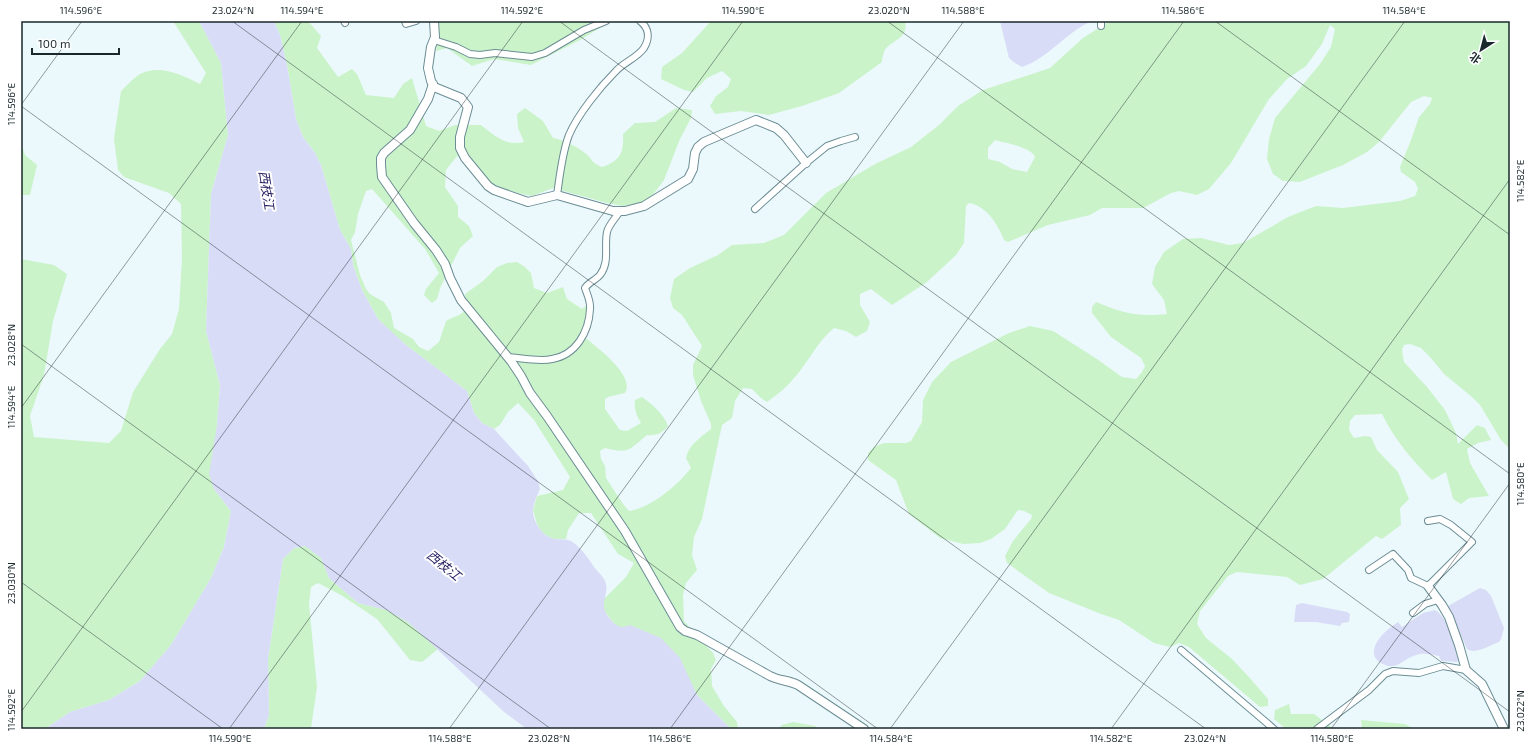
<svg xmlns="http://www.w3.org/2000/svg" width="1531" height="750" viewBox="0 0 1531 750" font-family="'Exo 2','Noto Sans SC',sans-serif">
	<rect width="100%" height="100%" fill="#ebf9fc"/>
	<g fill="#cbf3ca" fill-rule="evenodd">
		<path d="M 173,21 L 199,21 L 221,63 L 228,135 L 211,194 L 206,331 L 220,385 L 217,425 L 214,489 L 231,511 L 224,547 L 211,578 L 171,645 L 140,681 L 109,700 L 70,712 L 45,729 L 21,729 L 21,259 L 54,265 L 67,274 L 53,321 L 44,375 L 30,416 L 34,437 L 109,443 L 121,431 L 133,392 L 160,349 L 172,334 L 179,309 L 182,258 L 181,204 L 169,193 L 124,177 L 118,170 L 114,139 L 121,91 C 127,86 133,78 140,74 C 160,64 182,75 200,84 L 206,73 Z"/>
		<path d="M 274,21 L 308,21 L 321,36 L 317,48 L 338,77 L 352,69 L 357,74 L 366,95 L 394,98 L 403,84 L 412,78 L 426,126 L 439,131 L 455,125 L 481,125 C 495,136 505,146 524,142 L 518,128 L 517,114 L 525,108 L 543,121 L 553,138 C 564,140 576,146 585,153 C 593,159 590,162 602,167 C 620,161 624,153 623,134 L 635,123 L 655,122 L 676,108 L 692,110 L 691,118 L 680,139 L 664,180 L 652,196 L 643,203 L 623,206 L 607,203 L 553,188 L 532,196 L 514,192 L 491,184 L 474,161 L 457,156 L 446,170 L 445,187 L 458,206 L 458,217 L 469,226 L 473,236 L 460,248 L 441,286 L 437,299 L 432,303 L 424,295 L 426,289 L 439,273 L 425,249 L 372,189 L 366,191 L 358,214 L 355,232 L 351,240 L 360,275 L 366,289 L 370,294 L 384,302 L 391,313 L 394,328 L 413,339 L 419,347 L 428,351 L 439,342 L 446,321 C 465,311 465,318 465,294 L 483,281 L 497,267 L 507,263 L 517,262 L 525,267 L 531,273 L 534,288 L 547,293 L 563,287 L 567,299 L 582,309 L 588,304 L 588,308 L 581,334 C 593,345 636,374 625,393 L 608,397 L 605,399 L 605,409 L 620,430 L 627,431 L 641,423 C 636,415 634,409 635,400 L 642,397 C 653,405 663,413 668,426 C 662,433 657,436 647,435 C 629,450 629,454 605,448 L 600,451 L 601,459 L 605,466 L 606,478 L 623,504 L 629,511 C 651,508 678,485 691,468 L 686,458 C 689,444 700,438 711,429 L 711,424 L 701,401 L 693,375 L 693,365 L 702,346 L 682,315 L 673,308 L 670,298 L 674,279 L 690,268 L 718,255 L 732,245 L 764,243 L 784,235 L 826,193 L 875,164 L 911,147 L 939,125 L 958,106 L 983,90 L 1050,68 L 1083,38 L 1110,21 L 1510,21 L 1510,449 L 1501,440 L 1480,405 L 1472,397 L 1444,374 L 1430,357 L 1421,348 L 1410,344 L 1404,345 L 1402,350 L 1404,362 L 1427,387 L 1445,410 L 1456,433 L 1458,444 L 1477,425 L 1485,428 L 1491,440 L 1478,443 L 1467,449 L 1470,463 L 1489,496 L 1469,498 L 1461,504 L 1453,499 L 1446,472 L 1432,480 C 1412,460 1394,439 1382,414 L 1355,415 L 1350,421 L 1349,430 L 1354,438 L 1365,436 L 1371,437 L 1377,450 L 1398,472 L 1409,499 L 1400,508 L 1401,525 L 1382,539 L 1376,536 L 1323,579 L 1300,585 L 1287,577 L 1237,572 L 1228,576 L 1200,611 L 1197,624 L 1206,638 L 1232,659 L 1248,676 L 1268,699 L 1268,706 L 1260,707 L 1189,647 L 1179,643 L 1170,647 L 1154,643 L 1119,620 L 1101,614 L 1049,593 L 1007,563 L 1005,556 L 1013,541 L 1031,519 L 1032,515 L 1024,511 L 1018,510 L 1005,529 L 991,539 L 980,543 L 963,544 L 940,538 L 909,514 L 896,480 L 868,460 L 868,453 L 874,447 L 884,443 L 906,443 L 911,441 L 922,422 L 923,400 L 932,382 L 951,362 L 1009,333 L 1030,326 L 1053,331 L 1097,359 L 1122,377 L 1136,379 L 1142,372 L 1145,366 L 1141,358 L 1111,337 L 1092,313 L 1092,307 L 1096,302 C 1123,313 1137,317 1167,314 L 1164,300 L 1152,284 L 1155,267 L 1164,252 L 1183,239 L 1201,238 L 1229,245 L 1243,243 L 1288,217 L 1316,206 L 1343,208 L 1400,201 L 1415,196 L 1418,189 L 1415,182 L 1401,172 L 1400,167 L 1411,140 L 1419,117 L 1430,104 L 1432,98 L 1424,96 L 1411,102 L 1379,142 L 1367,152 L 1343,165 L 1300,182 L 1283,181 L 1273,174 L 1267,159 L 1269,139 L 1275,118 L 1320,64 L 1331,47 L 1335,29 L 1330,25 L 1322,44 L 1306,66 L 1287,79 L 1269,99 L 1231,163 L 1209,189 L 1197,195 L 1179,191 L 1171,193 L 1143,208 L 1102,208 L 1090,215 L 1048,225 L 1008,242 L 1004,240 C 998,225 987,206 969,203 L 966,206 L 964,243 L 956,255 L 927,282 L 892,305 L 871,289 L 860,294 L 860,305 L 870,322 L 867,331 L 856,337 L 846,331 L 834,328 C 817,342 809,361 795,377 C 787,387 777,395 767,402 L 761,398 L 752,389 L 743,388 L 735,401 L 732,418 L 722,425 L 702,519 L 694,537 L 692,555 L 697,570 L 686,583 L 683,595 L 684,621 L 713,653 L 716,660 L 711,669 L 712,686 L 724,706 L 737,722 L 738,729 L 731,729 L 697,695 L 688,677 L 623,627 L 617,627 L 604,611 L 604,599 L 626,577 L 634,563 L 618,554 L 591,513 L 579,513 L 568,530 L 566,539 L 553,539 L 542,533 L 537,524 L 533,510 L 537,496 L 563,490 L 570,477 L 534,420 L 518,403 L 508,412 L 500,425 L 494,429 L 482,423 L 474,413 L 467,391 L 406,345 L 390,331 L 378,319 L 362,290 L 353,265 L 351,249 L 340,230 L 321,165 L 315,153 L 303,137 L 296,119 L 287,65 L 280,35 ZM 995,140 C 1005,143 1031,147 1035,157 L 1027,172 L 1012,169 L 1000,162 L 988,159 L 988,148 Z"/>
		<polygon points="435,21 611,21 582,39 531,65 494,59 472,66 447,48 436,51 439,30"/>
		<path d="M 711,21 L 905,21 C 909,41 890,39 884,52 C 883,55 882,59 882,62 L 839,93 L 802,106 L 769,115 L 741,111 L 715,114 L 710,106 L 716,96 L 728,87 L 731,79 L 722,71 L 707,78 L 693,92 L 684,90 L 661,79 L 662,67 L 682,53 Z"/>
		<polygon points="21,136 22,146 25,155 37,165 30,195 21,195"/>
		<polygon points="305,546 321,558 329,578 358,603 386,610 408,622 438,649 422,662 410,660 377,619 341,595 318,583 311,587 309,604 317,687 311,728 264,729 269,715 268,659 283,559 294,548"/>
		<polygon points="1289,704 1291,714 1314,714 1334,729 1286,729 1274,719 1275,710"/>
		<polygon points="1361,720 1405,724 1414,729 1362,729"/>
		<polygon points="793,722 815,726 819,729 778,729 782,725"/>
	</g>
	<g fill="#d9dcf6">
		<path d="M 199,21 L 274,21 L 280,35 L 287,65 L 296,119 L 303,137 L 315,153 L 321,165 L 340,230 L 351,249 L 353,265 L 362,290 L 378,319 L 406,345 L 467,391 L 474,413 L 482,423 L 494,429 L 528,466 L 538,481 L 540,489 C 537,495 534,502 533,509 C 532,520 541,534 551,538 C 560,541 566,537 574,543 C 582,549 589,559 594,567 C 597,571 603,576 605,581 C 611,596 595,604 612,621 C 618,628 622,628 630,625 L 661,638 L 680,658 L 697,695 L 731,729 L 527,729 L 504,712 L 408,622 L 386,610 L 358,603 L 329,578 L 321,558 L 305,546 L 294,548 L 283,559 L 268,659 L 269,715 L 264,729 L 45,729 L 70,712 L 109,700 L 140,681 L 171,645 L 211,578 L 224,547 L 231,511 L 214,489 L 209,474 L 217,425 L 220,385 L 206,331 L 211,194 L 228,135 L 221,63 Z"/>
		<path d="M 1000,21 L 1092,21 C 1066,32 1049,58 1022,67 L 1015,63 L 1009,58 Z"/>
		<path d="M 1480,588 L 1486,590 L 1491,596 L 1504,628 L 1501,639 L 1499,642 C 1490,645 1476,655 1467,649 L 1448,606 Z"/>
		<polygon points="1302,603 1347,612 1350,614 1349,622 1342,623 1340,626 1316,622 1294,622 1296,605"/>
		<path d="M 1435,610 C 1447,616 1458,649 1458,662 L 1441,661 L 1439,656 C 1433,655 1426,653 1420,654 C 1402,657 1397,675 1378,661 C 1375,658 1373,654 1374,650 C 1376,638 1389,628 1398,622 L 1402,627 L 1423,613 Z"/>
	</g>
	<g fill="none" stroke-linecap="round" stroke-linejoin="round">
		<defs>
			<g id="minor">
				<polyline points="344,21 345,23"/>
				<polyline points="405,21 406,24 416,21"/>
				<polyline points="1101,21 1101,26"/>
				<polyline points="434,40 456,47 470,54 480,55 495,53 532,57 545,53 584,30 606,21"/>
				<path d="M 557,195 C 560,175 562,153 569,135 C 578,114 600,87 616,71 C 624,62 637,58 644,48 C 650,38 649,28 640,21"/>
				<polyline points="755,209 806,163 827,146 841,141 855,137"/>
				<path d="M 508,357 C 521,358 540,362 552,359 C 576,355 589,332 590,309 C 591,302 587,294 585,288 C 589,282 596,280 600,275 C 610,262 604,247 607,232 C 609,224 616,218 620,211"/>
				<polyline points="1369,570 1393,554 1408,570 1411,578 1428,586 1472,542 1451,525 1440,519 1428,521"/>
				<polyline points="1413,613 1425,604 1438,600"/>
				<polyline points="1181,650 1274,729"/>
				<polyline points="1317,729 1369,690 1385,674 1393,671 1419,673 1443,666 1466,670"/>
			</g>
			<g id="tertiary">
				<polyline points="434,21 435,37 431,47 428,68 431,81 434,87 461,98 468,107 460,137 460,148 465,158 488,186 494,190 528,202 557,195 613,211 625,211 644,206 688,179 693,169 695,153 698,147 704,142 756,120 776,128 784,135 806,163"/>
				<path d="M 433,84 L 428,99 L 410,130 L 384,153 L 381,158 L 381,165 L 382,177 L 414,223 L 436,250 L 445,264 L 450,278 L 461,300 L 511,361 L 521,376 L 530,393 L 547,416 L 625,531 L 680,627 L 685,631 L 697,635 L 770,676 C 780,681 788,680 798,685 L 864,729"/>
				<polyline points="1428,586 1442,605 1449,617 1459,645 1466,670 1482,684 1504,729"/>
			</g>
		</defs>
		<use href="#minor" stroke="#6b8d94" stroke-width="8"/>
		<use href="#tertiary" stroke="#6b8d94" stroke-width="10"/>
		<use href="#minor" stroke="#fff" stroke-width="6"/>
		<use href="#tertiary" stroke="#fff" stroke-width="8"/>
	</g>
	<path fill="none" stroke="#1a282b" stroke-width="1" stroke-opacity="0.45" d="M 232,21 L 1206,729M 559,21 L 1510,712M 887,21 L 1510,474M 1215,21 L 1510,235M 21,105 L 82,21M 21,106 L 878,729M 21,344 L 551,729M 21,408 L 302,21M 21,582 L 223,729M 21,712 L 523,21M 229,729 L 743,21M 449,729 L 964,21M 670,729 L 1184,21M 890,729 L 1405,21M 1111,729 L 1510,179M 1331,729 L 1510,483"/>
	<g text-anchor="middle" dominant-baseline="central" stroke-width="4" stroke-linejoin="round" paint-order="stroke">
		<g font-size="13" font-style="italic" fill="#231c61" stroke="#fff">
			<text transform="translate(267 190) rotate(81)">西枝江</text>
			<text transform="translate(444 565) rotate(39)">西枝江</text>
		</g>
	</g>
	<rect width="1531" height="750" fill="none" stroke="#ffffff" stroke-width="44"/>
	<g transform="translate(1481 50) rotate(216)" stroke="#ffffff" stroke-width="3" paint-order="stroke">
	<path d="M0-3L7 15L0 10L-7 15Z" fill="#1a282b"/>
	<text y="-6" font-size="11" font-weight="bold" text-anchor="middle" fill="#1a282b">北</text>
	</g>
	<path d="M32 48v6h87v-6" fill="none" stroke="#1a282b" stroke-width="2"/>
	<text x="38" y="48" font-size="12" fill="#1a282b" stroke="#ffffff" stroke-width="3" paint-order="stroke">100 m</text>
	<rect x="22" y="22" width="1487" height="706" fill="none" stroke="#1a282b" stroke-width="1.5"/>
	<g font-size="10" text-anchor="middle" fill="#1a282b">
		<text x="81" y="14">114.596°E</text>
		<text x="233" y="14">23.024°N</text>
		<text x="302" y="14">114.594°E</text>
		<text x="522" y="14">114.592°E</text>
		<text x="743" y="14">114.590°E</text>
		<text x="889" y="14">23.020°N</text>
		<text x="963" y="14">114.588°E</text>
		<text x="1183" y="14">114.586°E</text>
		<text x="1404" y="14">114.584°E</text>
		<text transform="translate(11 104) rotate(-90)" y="4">114.596°E</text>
		<text transform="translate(1520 181) rotate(-90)" y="4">114.582°E</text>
		<text transform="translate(11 345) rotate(-90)" y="4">23.028°N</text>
		<text transform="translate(11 407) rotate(-90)" y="4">114.594°E</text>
		<text transform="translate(1520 484) rotate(-90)" y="4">114.580°E</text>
		<text transform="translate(11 583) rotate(-90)" y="4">23.030°N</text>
		<text transform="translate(11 710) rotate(-90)" y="4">114.592°E</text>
		<text transform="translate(1520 711) rotate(-90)" y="4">23.022°N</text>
		<text x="230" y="742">114.590°E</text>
		<text x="450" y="742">114.588°E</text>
		<text x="549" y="742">23.028°N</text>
		<text x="670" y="742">114.586°E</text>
		<text x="891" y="742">114.584°E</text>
		<text x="1111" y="742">114.582°E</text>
		<text x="1205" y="742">23.024°N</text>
		<text x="1332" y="742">114.580°E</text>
	</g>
</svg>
